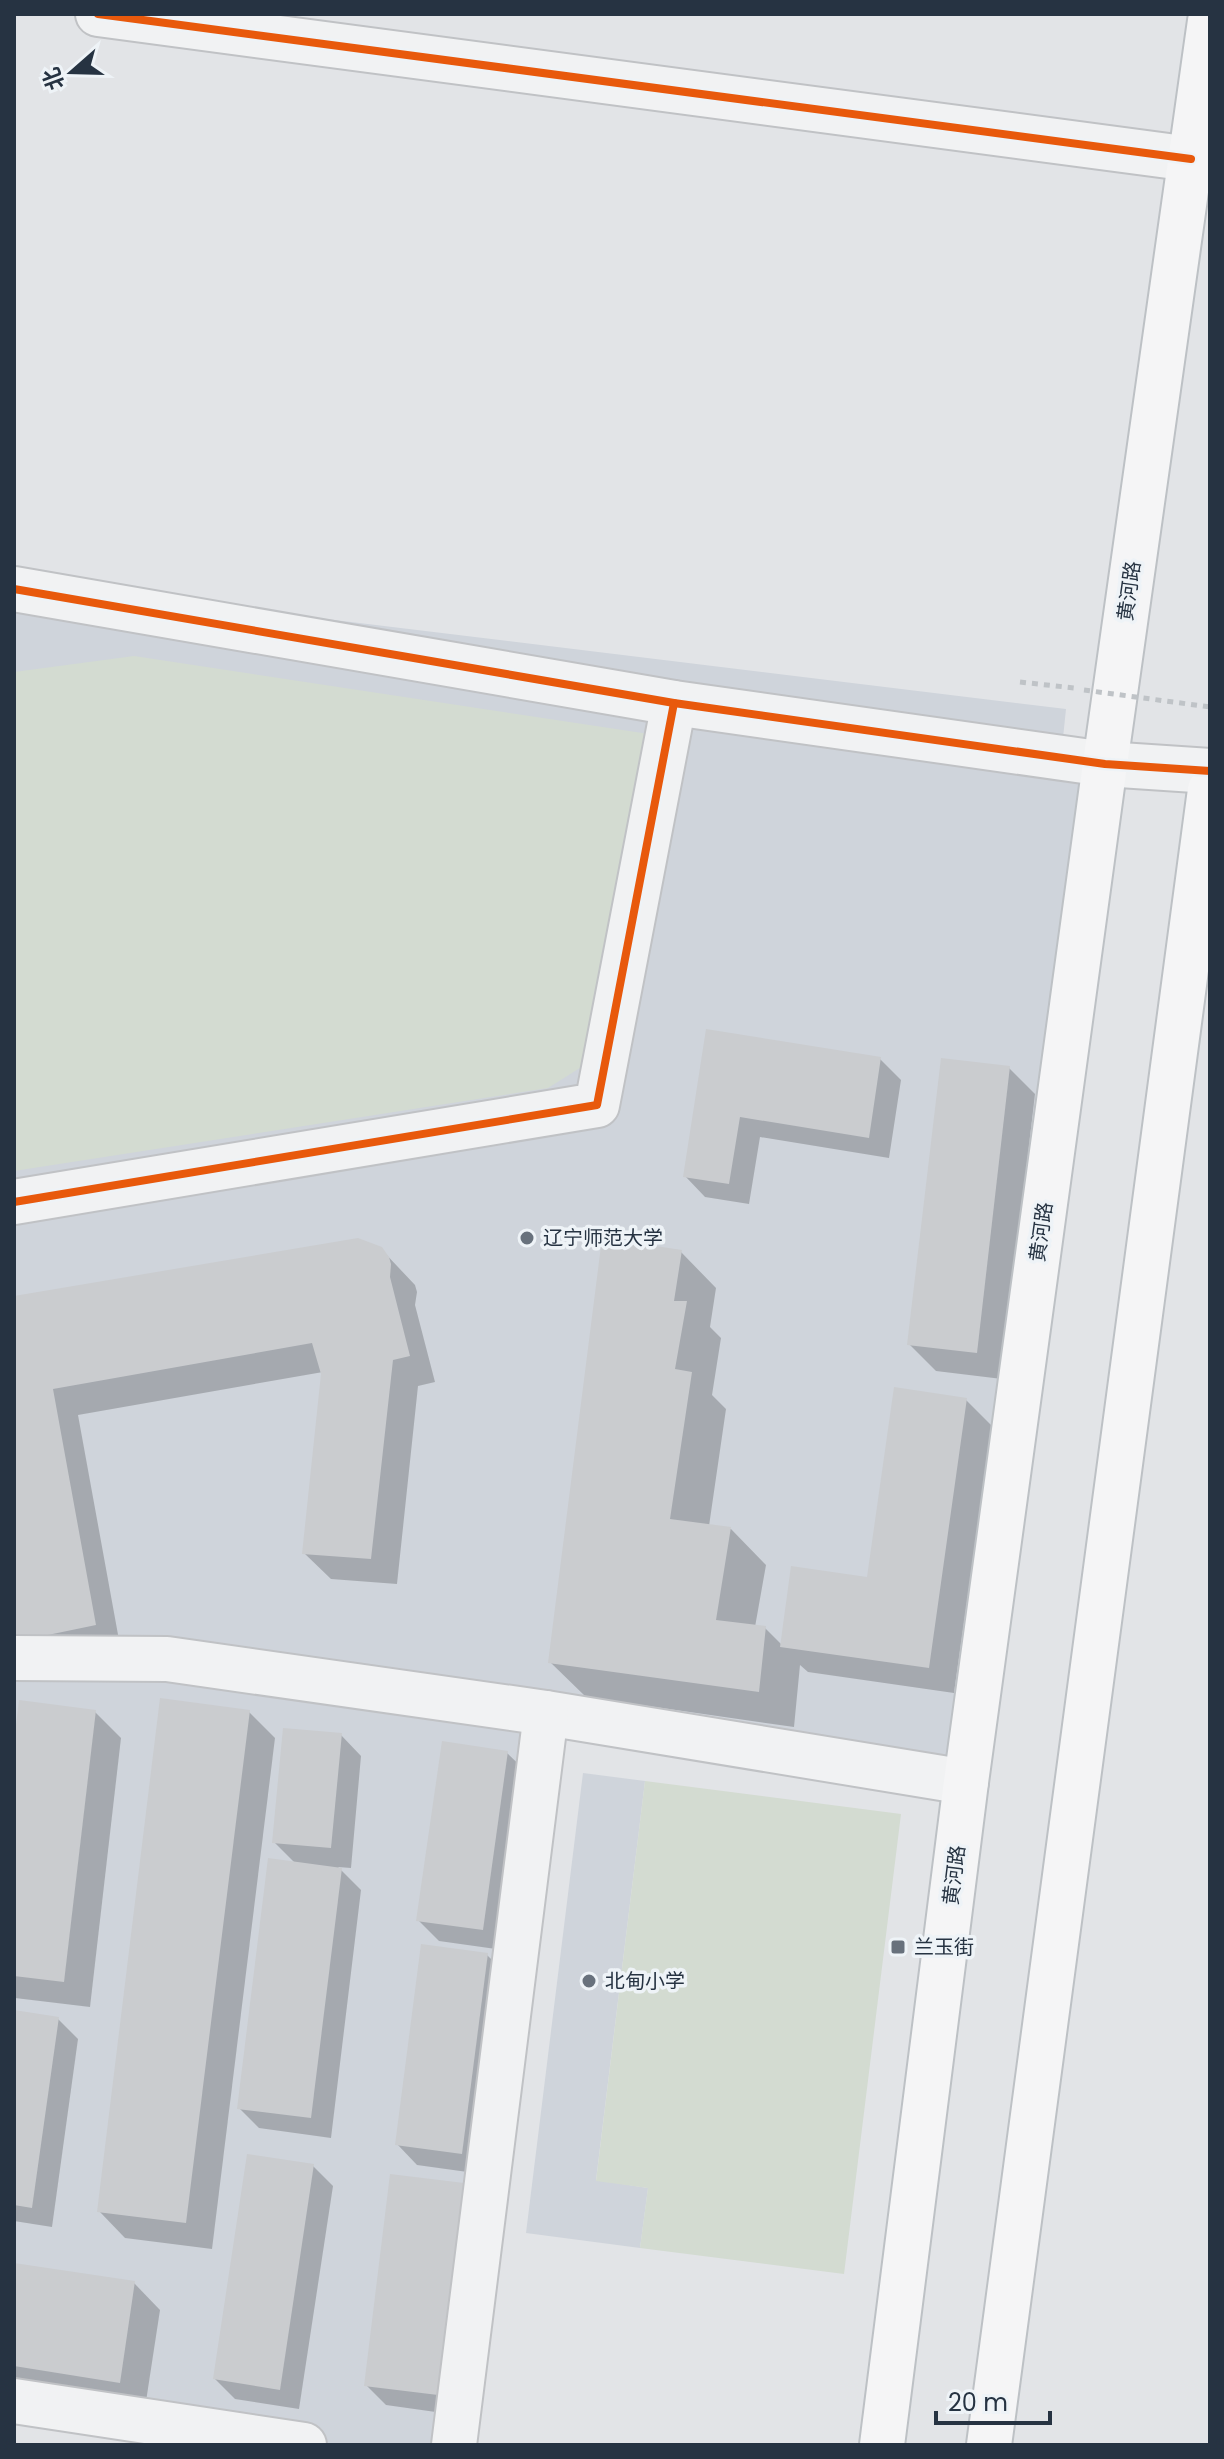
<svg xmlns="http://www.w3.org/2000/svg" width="1224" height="2459" viewBox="0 0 1224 2459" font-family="Poppins,'Noto Sans SC',sans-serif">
	<rect width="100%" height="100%" fill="#e2e4e7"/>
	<g fill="#cfd4db">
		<polygon points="14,581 1066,709 1061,757 1105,764 966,1782 546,1713 454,2445 304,2445 14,2401"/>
		<polygon points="583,1773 645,1781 596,2180 648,2188 640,2248 526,2233"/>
	</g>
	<g fill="#d3dbd1">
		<polygon points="134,656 649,734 583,1066 548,1088 14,1171 14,672"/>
		<polygon points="645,1781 901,1814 844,2274 640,2248 648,2188 596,2181"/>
	</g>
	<g fill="#0003">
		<polygon points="708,1031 880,1059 901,1080 889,1158 760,1137 749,1204 705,1197 685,1176"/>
		<polygon points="1009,1068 1035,1094 1002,1379 936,1371 909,1344"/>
		<polygon points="381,1249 415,1285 417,1292 415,1305 435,1382 418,1386 397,1584 331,1579 304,1553 323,1372 78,1415 121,1651 38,1668 14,1298"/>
		<polygon points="681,1252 716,1288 710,1327 721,1338 712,1395 726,1409 709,1526 731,1529 766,1565 755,1627 765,1628 782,1645 868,1579 966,1400 992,1426 954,1693 808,1672 800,1665 794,1727 586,1697 550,1662"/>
		<polygon points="95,1712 121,1738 90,2007 15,1998 14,1759"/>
		<polygon points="249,1712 275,1738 212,2249 125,2238 99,2211"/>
		<polygon points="341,1735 361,1756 351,1868 338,1867 361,1890 331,2138 259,2128 239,2108 296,1864 274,1842"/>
		<polygon points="507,1753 528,1773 503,1950 439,1941 418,1920"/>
		<polygon points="487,1955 508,1976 482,2174 417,2165 397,2144"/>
		<polygon points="14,2012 58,2019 78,2039 52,2227 14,2221"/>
		<polygon points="313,2166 333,2186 299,2409 235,2399 215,2379"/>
		<polygon points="463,2185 483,2206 457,2415 386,2405 366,2385"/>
		<polygon points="14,2265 134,2283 160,2310 145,2408 14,2388"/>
	</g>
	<g fill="#cacccf">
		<polygon points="706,1029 881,1057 869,1138 740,1117 729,1184 683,1177"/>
		<polygon points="941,1058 1010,1066 977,1353 907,1345"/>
		<polygon points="358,1238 382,1247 389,1257 391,1264 390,1277 410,1356 393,1360 371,1559 302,1554 321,1374 312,1343 53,1389 96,1625 14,1642 14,1296"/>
		<polygon points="602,1238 682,1250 674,1301 687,1301 675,1369 692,1372 670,1519 731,1527 716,1620 766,1626 759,1692 548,1663"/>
		<polygon points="894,1387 967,1398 929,1668 780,1647 791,1566 867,1577"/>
		<polygon points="160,1698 250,1710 186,2223 97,2212"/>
		<polygon points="19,1700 96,1710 64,1982 14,1976 14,1742"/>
		<polygon points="283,1728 342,1733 331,1848 272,1843"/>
		<polygon points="442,1741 508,1751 483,1930 416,1921"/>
		<polygon points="268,1858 342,1868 311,2118 237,2109"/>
		<polygon points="421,1944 488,1953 462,2154 395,2145"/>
		<polygon points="14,2010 59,2017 32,2208 14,2205"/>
		<polygon points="247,2154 314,2164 280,2390 213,2379"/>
		<polygon points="390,2174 464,2183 438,2395 364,2386"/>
		<polygon points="14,2263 135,2281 120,2383 14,2366"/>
	</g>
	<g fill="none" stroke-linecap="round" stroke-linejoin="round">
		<defs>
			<g id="minor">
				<polyline points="98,14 1191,159"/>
				<polyline points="14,589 674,703 1105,764 1210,771"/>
				<polyline points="14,1202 597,1105 674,703"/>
				<polyline points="14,1658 167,1659 546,1713 966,1782"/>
				<polyline points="14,2401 304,2445"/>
				<polyline points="454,2445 546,1713"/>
			</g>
			<g id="major">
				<polyline points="882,2445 966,1782 1105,764 1210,21"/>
				<polyline points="989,2445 1210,790"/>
			</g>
		</defs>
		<use href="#minor" stroke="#c0c2c5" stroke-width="48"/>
		<use href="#major" stroke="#bdc1c5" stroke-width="48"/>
		<polyline stroke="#bfc3c7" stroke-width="5" stroke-dasharray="6 6" stroke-linecap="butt" points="1020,682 1074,688"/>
		<use href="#minor" stroke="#f1f2f3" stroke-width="44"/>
		<use href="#major" stroke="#f5f5f6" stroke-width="44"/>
		<polyline stroke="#bfc3c7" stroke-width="5" stroke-dasharray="6 6" stroke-linecap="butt" points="1084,690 1210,707"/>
		<defs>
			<g id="cycleway">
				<polyline points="98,14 1191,159"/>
				<polyline points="14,589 674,703 1105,764 1210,771"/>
				<polyline points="14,1202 597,1105 674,703"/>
			</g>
		</defs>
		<use href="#cycleway" stroke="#eef3f7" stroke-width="13"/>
		<use href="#cycleway" stroke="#e8590c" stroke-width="8"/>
	</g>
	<g fill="#68717c" stroke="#eef3f7" stroke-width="3">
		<circle cx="527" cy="1238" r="8"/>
		<rect x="890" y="1939" width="16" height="16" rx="4"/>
		<circle cx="589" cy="1981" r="8"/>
	</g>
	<g text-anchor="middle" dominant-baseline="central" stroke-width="7" stroke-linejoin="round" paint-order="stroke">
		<g font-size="20" fill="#263342" stroke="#eef3f7">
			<text transform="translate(1129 591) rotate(-82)">黄河路</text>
			<text transform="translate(1041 1232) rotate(-82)">黄河路</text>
			<text transform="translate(954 1875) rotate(-83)">黄河路</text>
		</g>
		<g font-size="20" fill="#263342" stroke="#eef3f7" text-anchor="start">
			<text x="543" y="1238">辽宁师范大学</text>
			<text x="914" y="1947">兰玉街</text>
			<text x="605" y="1981">北甸小学</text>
		</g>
	</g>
	<rect width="1224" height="2459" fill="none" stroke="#263342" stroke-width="32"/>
	<g transform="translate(72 72) rotate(250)" stroke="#eef3f7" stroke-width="6" paint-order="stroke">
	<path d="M0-6L14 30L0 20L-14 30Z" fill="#263342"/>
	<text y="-12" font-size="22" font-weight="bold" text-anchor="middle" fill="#263342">北</text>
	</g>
	<path d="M936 2411v12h114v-12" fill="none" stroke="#263342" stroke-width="4"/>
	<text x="948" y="2411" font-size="24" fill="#263342" stroke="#eef3f7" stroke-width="6" paint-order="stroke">20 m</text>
</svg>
